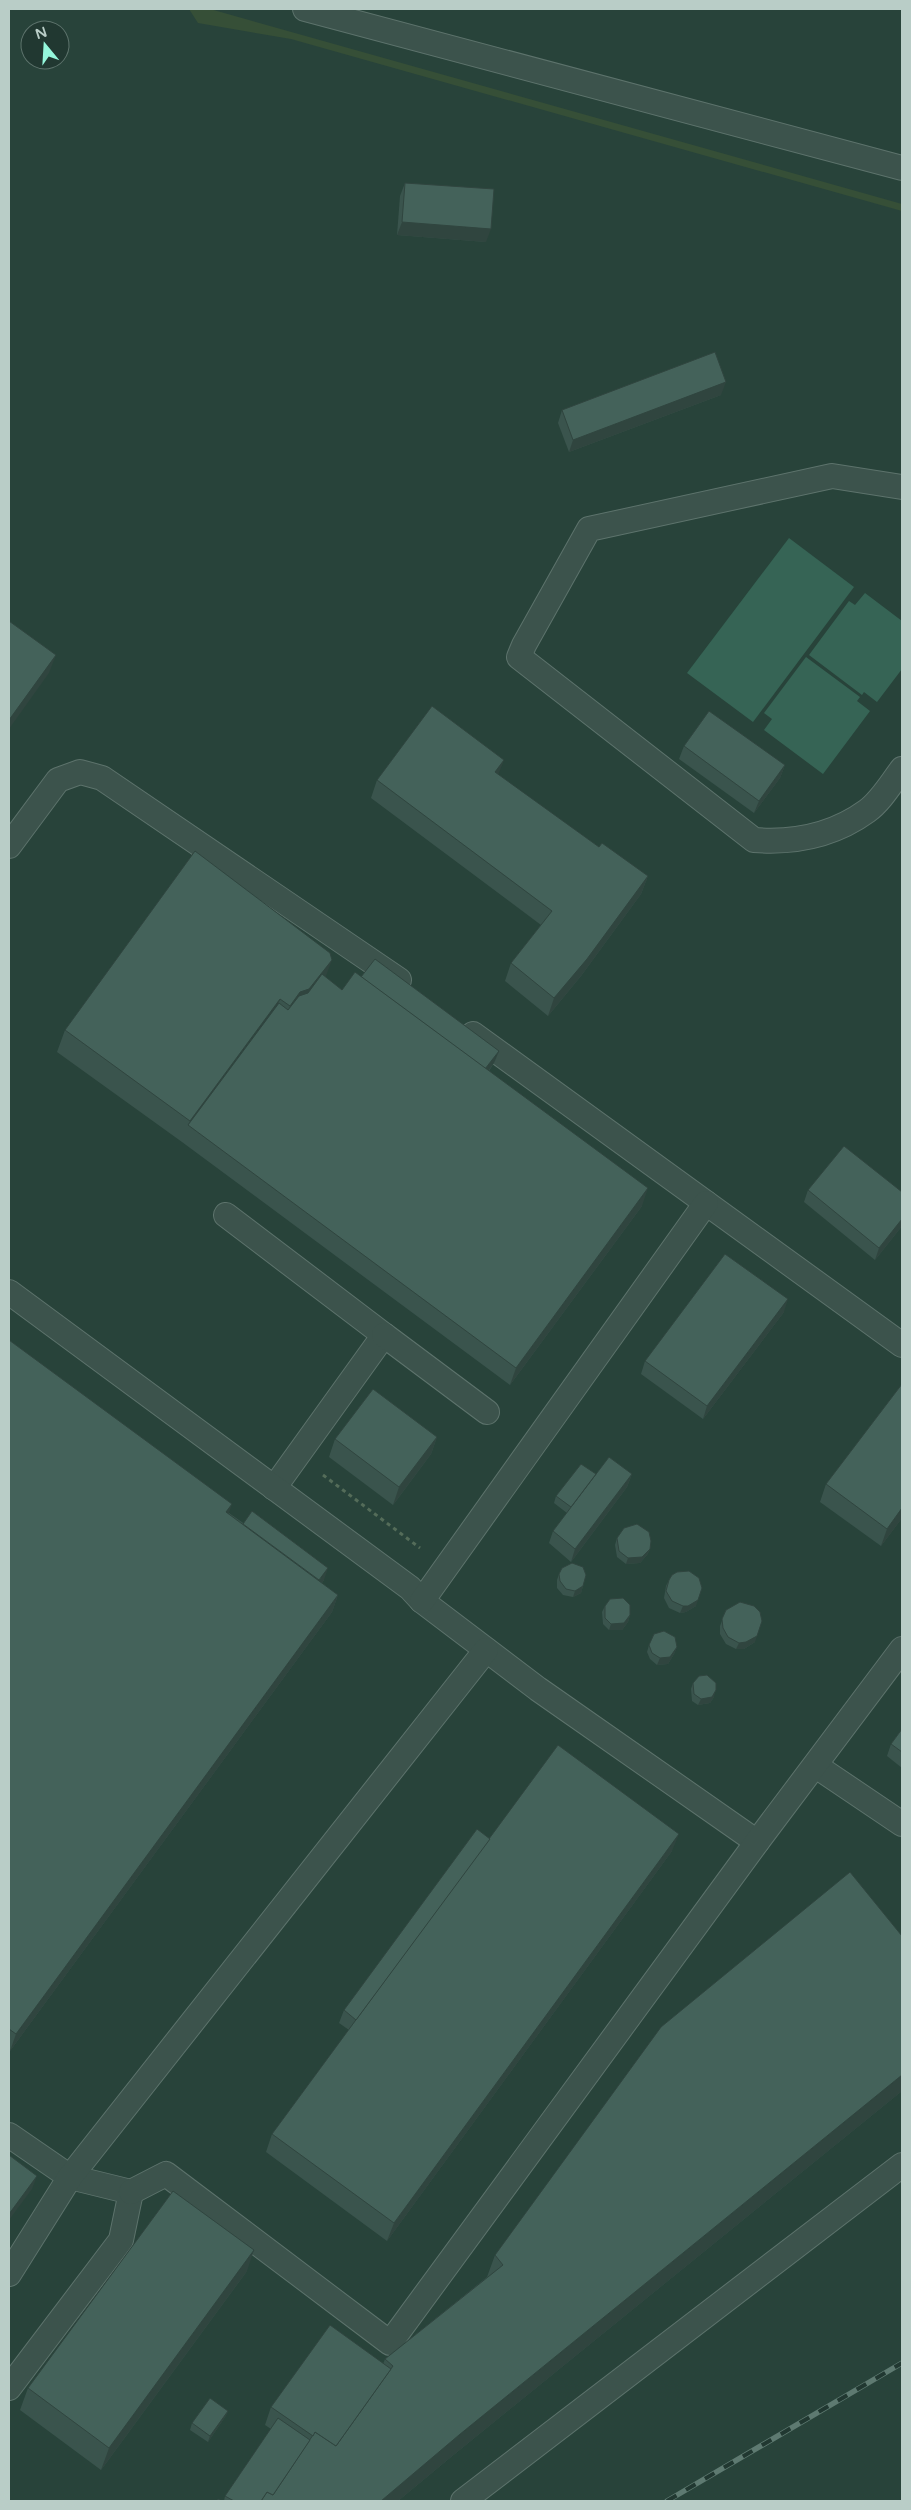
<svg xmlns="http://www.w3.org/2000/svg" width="911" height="2510" viewBox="0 0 911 2510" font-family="'Varela Round',sans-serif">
	<rect width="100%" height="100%" fill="#28433a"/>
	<polygon fill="#364f37" points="189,9 210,9 902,204 902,211 291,39 198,23"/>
	<g fill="#366455">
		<polygon points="789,538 854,587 753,722 687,673"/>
		<polygon points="865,593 902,621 902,669 877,702 864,692 862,695 809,655 849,601 855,605"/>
		<polygon points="806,657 860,697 857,701 870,711 823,774 764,730 772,719 764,713"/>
	</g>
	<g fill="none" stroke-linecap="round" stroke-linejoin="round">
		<defs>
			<g id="service">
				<polyline points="305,9 902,168"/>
				<path d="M 902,487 L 832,476 L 589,529 L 524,645 L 519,657 L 754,840 C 794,843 834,835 867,811 C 881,801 892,782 902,769"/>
				<polyline points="9,846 58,780 80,772 102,778 399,980"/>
				<polyline points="473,1034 902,1345"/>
				<polyline points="226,1215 384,1335 274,1488"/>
				<polyline points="9,1292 410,1588 422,1601 538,1689 757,1842"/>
				<polyline points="384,1335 487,1412"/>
				<polyline points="422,1601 706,1203"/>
				<polyline points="816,1766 902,1824"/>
				<polyline points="9,2135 70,2177 131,2192 121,2240 9,2388"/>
				<polyline points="131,2192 166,2174 390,2343 757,1842 902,1649"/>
				<polyline points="9,2274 70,2177 486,1650"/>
				<polyline points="463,2501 902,2165"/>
			</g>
		</defs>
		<use href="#service" stroke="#5d736c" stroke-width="26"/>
		<polyline stroke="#546c59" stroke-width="3" stroke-dasharray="4 4" stroke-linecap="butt" points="323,1475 420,1548"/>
		<use href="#service" stroke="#3c534c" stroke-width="24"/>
		<defs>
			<polyline id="rail" points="667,2501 902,2363"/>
		</defs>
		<use href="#rail" stroke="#5e7a71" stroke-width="5.5"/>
		<use href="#rail" stroke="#213831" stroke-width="4" stroke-dasharray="11" stroke-linecap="butt"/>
	</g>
	<g fill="#3a544d">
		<polygon points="405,183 486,242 397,235 400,196"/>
		<polygon points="721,395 569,452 558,423 562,410"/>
		<polygon points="684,746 785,765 780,778 754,813 679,759"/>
		<polygon points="498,775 599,847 648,876 641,894 581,976 548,1016 505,981 511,963 541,925 371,798 377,780"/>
		<polygon points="325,977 342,990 361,977 499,1051 494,1063 489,1071 642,1206 510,1385 182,1142 57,1052 65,1030"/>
		<polygon points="808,1190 902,1192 902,1226 875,1260 804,1202"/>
		<polygon points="784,1312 703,1419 641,1374 645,1361"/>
		<polygon points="9,1340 229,1513 324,1580 322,1583 338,1595 332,1612 10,2051 9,2051"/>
		<polygon points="437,1437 431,1454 393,1505 329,1457 335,1439"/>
		<polygon points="596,1474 632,1474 627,1487 571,1562 549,1543 553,1531 567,1513 554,1503 556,1496"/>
		<polygon points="826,1484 902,1518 881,1546 820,1502"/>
		<polygon points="617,1538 650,1549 647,1555 640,1563 626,1564 617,1557 615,1545"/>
		<polygon points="559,1574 583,1586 581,1593 573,1597 563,1595 557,1588 557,1580"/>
		<polygon points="669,1580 696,1606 686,1612 680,1613 669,1608 664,1598 666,1586"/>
		<polygon points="605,1606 630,1615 628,1622 622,1630 609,1630 603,1624 602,1612"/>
		<polygon points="726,1610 755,1642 744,1649 736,1649 726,1644 720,1634 720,1626"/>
		<polygon points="649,1645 677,1647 674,1654 668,1664 657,1665 650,1659 647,1652"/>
		<polygon points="693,1683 714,1697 710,1703 698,1705 692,1701 691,1689"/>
		<polygon points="902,1729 902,1768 887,1756 891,1744"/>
		<polygon points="490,1839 672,1851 387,2241 266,2152 272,2134 349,2030 339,2023 344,2010"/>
		<polygon points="902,1936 902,2091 451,2457 398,2501 224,2501 225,2496 271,2429 265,2425 271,2407 383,2364 385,2359 487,2277 495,2255"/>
		<polygon points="247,2271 101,2470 20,2410 28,2388"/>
		<polygon points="228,2411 225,2417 208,2442 190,2430 192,2423"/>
	</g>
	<g fill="#30453f">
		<polygon points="402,222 491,229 486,242 397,235"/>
		<polygon points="726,382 721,395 569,452 573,440"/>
		<polygon points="56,655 49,673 9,729 9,720"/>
		<polygon points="504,760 497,778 495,772"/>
		<polygon points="785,765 780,778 754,813 759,801"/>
		<polygon points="648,876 641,894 581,976 548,1016 554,998"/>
		<polygon points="332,960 324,981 282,1027 290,1006 300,992"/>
		<polygon points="280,999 272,1020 188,1125 190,1121"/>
		<polygon points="499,1051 494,1063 478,1085 482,1073"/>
		<polygon points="648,1188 642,1206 510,1385 516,1368"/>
		<polygon points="902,1219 902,1226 875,1260 879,1248"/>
		<polygon points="788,1299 784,1312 703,1419 707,1406"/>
		<polygon points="437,1437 431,1454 393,1505 399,1487"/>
		<polygon points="632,1474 627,1487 571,1562 575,1549"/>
		<polygon points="232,1504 226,1522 226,1512"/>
		<polygon points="902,1508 902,1518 881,1546 887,1529"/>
		<polygon points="650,1549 647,1555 640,1563 626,1564 628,1558"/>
		<polygon points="328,1568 324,1580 311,1597 316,1585"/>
		<polygon points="583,1586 581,1593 573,1597 575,1591"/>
		<polygon points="338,1595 332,1612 10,2051 16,2034"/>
		<polygon points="698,1600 696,1606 686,1612 680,1613 683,1606"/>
		<polygon points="630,1615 628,1622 622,1630 609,1630 611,1624"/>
		<polygon points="757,1636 755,1642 744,1649 736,1649 739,1643"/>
		<polygon points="677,1647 674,1654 668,1664 657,1665 660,1658"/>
		<polygon points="716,1690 714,1697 710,1703 698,1705 701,1699"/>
		<polygon points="679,1834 672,1851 387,2241 394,2223"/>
		<polygon points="902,2075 902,2091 451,2457 398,2501 381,2501 459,2435"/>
		<polygon points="37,2176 32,2189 9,2220 9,2214"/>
		<polygon points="254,2250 247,2271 101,2470 109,2448"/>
		<polygon points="228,2411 225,2417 208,2442 210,2436"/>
	</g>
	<g fill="#44625a" stroke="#30453f">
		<polygon points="405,183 494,189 491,229 402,222"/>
		<polygon points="715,352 726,382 573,440 562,410"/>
		<polygon points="9,621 56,655 9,720"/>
		<polygon points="432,706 504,760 495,772 599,847 602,843 648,876 587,959 554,998 511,963 552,911 377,780"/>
		<polygon points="709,711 785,765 759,801 684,746"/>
		<polygon points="195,851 330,953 332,960 309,989 300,992 290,1006 280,999 190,1121 65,1030"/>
		<polygon points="375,959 499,1051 485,1069 361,977"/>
		<polygon points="355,972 648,1188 516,1368 188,1125 279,1003 288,1010 299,996 308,993 322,974 342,990"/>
		<polygon points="844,1146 902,1192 902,1219 879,1248 808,1190"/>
		<polygon points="725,1254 788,1299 707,1406 645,1361"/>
		<polygon points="9,1340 232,1504 226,1512 338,1595 16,2034 9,2029"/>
		<polygon points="902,1384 902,1508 887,1529 826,1484"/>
		<polygon points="373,1389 437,1437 399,1487 335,1439"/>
		<polygon points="609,1457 632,1474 575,1549 553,1531"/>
		<polygon points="581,1464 596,1474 571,1507 556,1496"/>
		<polygon points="252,1511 328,1568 319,1580 243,1524"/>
		<polygon points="637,1524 649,1532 651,1541 650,1549 642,1557 628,1558 619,1551 617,1538 624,1528"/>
		<polygon points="572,1563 583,1567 586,1575 583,1586 575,1591 566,1589 560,1581 559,1574 562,1568"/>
		<polygon points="689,1571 699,1578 702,1588 698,1600 688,1606 683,1606 672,1601 666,1591 669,1580 672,1575 677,1572"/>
		<polygon points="623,1598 630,1605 630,1615 624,1623 611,1624 605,1618 605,1606 610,1599"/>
		<polygon points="740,1602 754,1606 760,1612 762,1621 757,1636 746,1642 739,1643 728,1637 723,1628 722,1619 726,1610"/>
		<polygon points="664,1631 675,1637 677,1647 670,1657 660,1658 652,1653 649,1645 654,1634"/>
		<polygon points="707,1675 716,1683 716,1690 712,1697 701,1699 694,1694 693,1683 699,1676"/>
		<polygon points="902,1729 902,1752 891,1744"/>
		<polygon points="558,1745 679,1834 394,2223 272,2134"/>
		<polygon points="477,1829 490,1839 356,2020 344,2010"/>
		<polygon points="850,1872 902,1936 902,2075 459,2435 381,2501 261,2501 267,2492 273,2495 315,2432 336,2446 393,2366 385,2359 503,2265 495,2255 661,2027"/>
		<polygon points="9,2155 37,2176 9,2214"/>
		<polygon points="173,2191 254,2250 109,2448 28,2388"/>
		<polygon points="330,2325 391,2369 336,2446 315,2432 313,2436 271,2407"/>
		<polygon points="210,2398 228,2411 210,2436 192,2423"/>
		<polygon points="278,2418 310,2440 273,2495 267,2492 261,2501 234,2501 225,2496"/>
		<polygon points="218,2499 222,2501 216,2501"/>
	</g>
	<rect width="911" height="2510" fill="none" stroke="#b9cdc7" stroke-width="20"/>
	<g transform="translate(45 45) rotate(342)"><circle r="24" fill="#213831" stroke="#5e746d"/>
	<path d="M0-4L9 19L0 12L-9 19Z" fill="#94f7db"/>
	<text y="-8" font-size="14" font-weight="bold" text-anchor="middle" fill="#b9cdc7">N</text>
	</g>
</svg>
